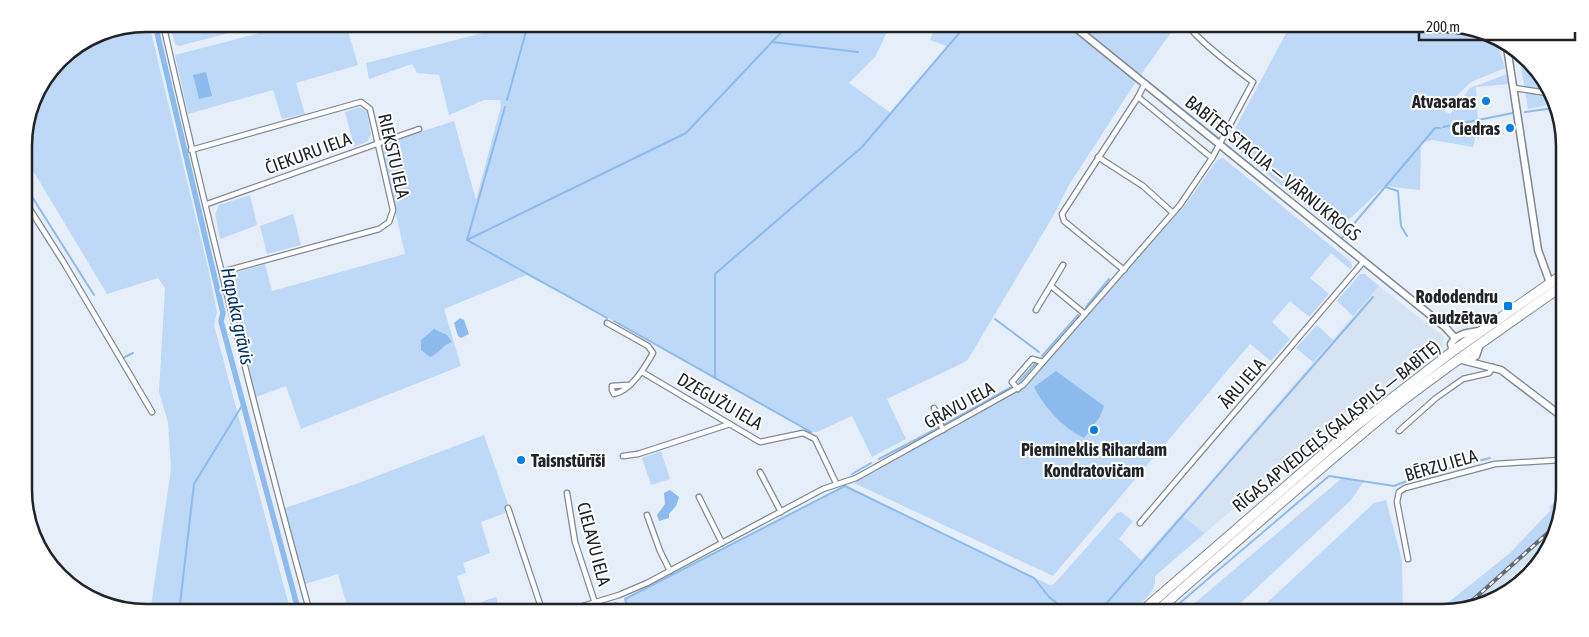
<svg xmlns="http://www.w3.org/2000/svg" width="1589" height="637" viewBox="0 0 1589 637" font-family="'Asap Condensed',sans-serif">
	<rect width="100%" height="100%" fill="#e6eff9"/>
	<g fill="#d5e3f3">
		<polygon points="1379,286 1444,337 1443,347 1370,400 1349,410 1205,533 1181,515"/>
		<polygon points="1559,521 1559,530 1551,540 1486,600 1461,609"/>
	</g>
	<g fill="#bed8f7">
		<polygon points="149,24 208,268 217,312 214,325 291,613 150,613 171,469 168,422 159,392 165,288 158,278 107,294 29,164 24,162 24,139 37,92 65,55 100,33"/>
		<polygon points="170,24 264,24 179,46 175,44"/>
		<polygon points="294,24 346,24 358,65 296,83 305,114 282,119 273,90 188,114 175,55"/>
		<polygon points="518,24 891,24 875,57 849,83 891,113 949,47 930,40 936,24 1066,24 1137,80 1069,185 1052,218 967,361 887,399 906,439 872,457 852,416 817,432 811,432 614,321 526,275 444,309 461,366 301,429 286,386 256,397 232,302 235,301 230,281 235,273 265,264 272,291 405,254 380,145 454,121 476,200 501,106 500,100 484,100 449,115 439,75 417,73 412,64 369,79 366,63"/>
		<polygon points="1075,24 1177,24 1140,76"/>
		<path d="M 1291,24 C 1329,24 1467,15 1492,37 C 1498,43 1502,59 1505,68 L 1471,82 L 1442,110 L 1450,114 L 1470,88 L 1507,74 L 1509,84 L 1476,87 L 1479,140 L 1476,135 L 1473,147 L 1432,140 L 1421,143 L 1420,190 L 1384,186 L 1337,231 L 1228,142 Z"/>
		<polygon points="1519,55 1535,66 1552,104 1528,109"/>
		<polygon points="359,107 367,112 371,134 367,142 354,147 345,112"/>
		<polygon points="1223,158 1351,262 1352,268 1350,269 1331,253 1310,278 1329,294 1309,317 1290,301 1272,322 1290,339 1271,361 1250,344 1053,576 854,483 1023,388 1186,204 1217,160"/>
		<polygon points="250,195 257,225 220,239 215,214 219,205"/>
		<polygon points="293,214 301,245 267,254 260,226"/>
		<polygon points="1360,274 1365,274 1379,286 1353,316 1337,301"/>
		<polygon points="1317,325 1333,340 1313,362 1296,348"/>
		<polygon points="484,435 508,504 505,508 505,513 481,522 490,553 463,563 466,573 457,576 467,607 496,597 501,613 349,613 338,574 305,584 285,508 356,484"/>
		<polygon points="661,451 670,479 651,485 642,458"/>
		<polygon points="1342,478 1364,481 1351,500 1230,613 1183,613"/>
		<path d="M 845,486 L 1050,585 L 1054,584 L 1117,513 L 1121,512 L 1133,521 L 1119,539 L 1141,560 L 1181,515 L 1205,533 L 1155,576 C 1157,594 1141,602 1129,613 L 629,613 L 625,599 Z"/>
		<polygon points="1559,498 1559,521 1461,609 1450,613 1435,613 1510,553 1551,510 1549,507"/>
		<polygon points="1386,500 1402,561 1403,613 1256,613 1374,503"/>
	</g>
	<g fill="#8ebbee">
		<polygon points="206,72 212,96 199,99 193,75"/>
		<polygon points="460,318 464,320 469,334 461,338 458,336 454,323"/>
		<path d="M 434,329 L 447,335 L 452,342 C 442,345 439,354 430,357 L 421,350 L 421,340 Z"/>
		<path d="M 1056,371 L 1104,406 L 1100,417 L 1084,438 C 1064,429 1043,406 1034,387 Z"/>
		<polygon points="670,490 679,497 676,506 669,514 669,518 659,521 657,515 665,504 664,493"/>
	</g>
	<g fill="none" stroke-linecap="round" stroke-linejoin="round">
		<g stroke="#8ebbee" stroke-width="2">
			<polyline points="772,42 789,24"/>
			<polyline points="1147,81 1218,138"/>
			<polyline points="507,100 528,24"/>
			<polyline points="1525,112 1554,108"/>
			<polyline points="1443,127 1513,113"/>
			<polyline points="1225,144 1297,203"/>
			<polyline points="24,184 94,295"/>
			<polyline points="1385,187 1398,191 1401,226 1407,236"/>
			<polyline points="1341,239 1435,128 1440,128"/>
			<polyline points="467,240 686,133 772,42 858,52"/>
			<polyline points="467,240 607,318"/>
			<polyline points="467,240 505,107"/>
			<polyline points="1086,307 1109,279"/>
			<polyline points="995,319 1039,352"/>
			<polyline points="614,321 811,432"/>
			<polyline points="1042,356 1078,315"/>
			<polyline points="125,357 133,353"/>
			<polyline points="715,378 715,274 862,147 967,24"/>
			<polyline points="1019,382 1035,364"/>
			<polyline points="945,424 1011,387"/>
			<polyline points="879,459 938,428"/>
			<polyline points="852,474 871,463"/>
			<polyline points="1428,474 1490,458"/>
			<polyline points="179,613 194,484 243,404"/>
			<polyline points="581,613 616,603"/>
			<polyline points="629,613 625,599 845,486 1034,578 1049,597 1069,613"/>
			<polyline points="1098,613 1373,297"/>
			<polyline points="1168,613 1329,476 1394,486 1420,476"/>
		</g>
		<polyline stroke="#8ebbee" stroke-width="5.5" points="155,24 223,313 221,321 299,613"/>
		<defs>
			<g id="street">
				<path d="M 163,24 C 208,221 256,418 310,613"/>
				<polyline points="1514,88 1547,93"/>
				<polyline points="1138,97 1212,158"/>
				<polyline points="191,150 361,102 370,109 393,210 389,222 379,229 222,272"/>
				<polyline points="1098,157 1143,186 1173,213"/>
				<polyline points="24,200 64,263 152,412"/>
				<polyline points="207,204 419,129"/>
				<polyline points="1124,270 1064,221 1062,214 1138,97 1145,83"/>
				<polyline points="1051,286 1085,314"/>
				<polyline points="1036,310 1063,265"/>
				<path d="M 607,323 L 648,346 L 653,353 C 645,367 631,391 614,394 L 612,390 L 612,386 L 628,385"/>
				<polyline points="642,372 760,442 803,433 815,439 836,483"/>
				<polyline points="1018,389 1012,382 1032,359 1043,362"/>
				<polyline points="934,408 943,430"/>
				<polyline points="1399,431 1436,398 1463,379 1489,373 1493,367"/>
				<polyline points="623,456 638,454 730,424"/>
				<polyline points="760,472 781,512"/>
				<polyline points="567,493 575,542 595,603"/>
				<polyline points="699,497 722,543"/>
				<polyline points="508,508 543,613"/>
				<polyline points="647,515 660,551 670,571"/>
				<polyline points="1140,523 1364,261"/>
				<polyline points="1408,559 1397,502 1399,492 1405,488 1495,464 1560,460"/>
				<path d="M 560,613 L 619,595 L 647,583 L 823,489 L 856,478 L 1023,385 L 1180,205 L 1212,158 L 1253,82 C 1241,73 1191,35 1188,24"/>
			</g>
			<g id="secondary">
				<polyline points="1071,24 1445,327 1455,338"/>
				<polyline points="1507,47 1538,250 1550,283"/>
				<path d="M 1453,351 L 1451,344 C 1457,333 1468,333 1479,331"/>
				<polyline points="1458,359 1501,370 1560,415"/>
				<polyline points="1468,361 1476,356 1480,344"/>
			</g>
			<g id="highway">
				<polyline points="1140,613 1352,429 1453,351 1562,275"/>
				<path d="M 1155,613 C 1234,544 1312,474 1393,408 C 1448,365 1505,326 1562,286"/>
			</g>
		</defs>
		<use href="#street" stroke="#808891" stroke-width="7"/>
		<use href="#secondary" stroke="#808891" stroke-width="9"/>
		<use href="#highway" stroke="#808891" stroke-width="11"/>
		<use href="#street" stroke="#fff" stroke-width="4.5"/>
		<use href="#secondary" stroke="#fff" stroke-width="6"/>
		<use href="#highway" stroke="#fff" stroke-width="9"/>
		<defs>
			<polyline id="rail" points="1465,607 1559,523"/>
		</defs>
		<use href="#rail" stroke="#64696f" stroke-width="4"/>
		<use href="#rail" stroke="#fff" stroke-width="2" stroke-dasharray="5.5" stroke-linecap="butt"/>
	</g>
	<g fill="#027ee4" stroke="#fff" stroke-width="2">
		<circle cx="1486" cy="101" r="5"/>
		<circle cx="1510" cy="128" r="5"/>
		<rect x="1503" y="301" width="10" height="10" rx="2.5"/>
		<circle cx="1094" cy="430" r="5"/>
		<circle cx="521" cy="460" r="5"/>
	</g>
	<g text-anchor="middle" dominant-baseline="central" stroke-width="4" stroke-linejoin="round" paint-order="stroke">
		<g font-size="18" font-weight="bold" fill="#202327" stroke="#fff" text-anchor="end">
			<text x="1476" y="101">Atvasaras</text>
			<text x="1500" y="128">Ciedras</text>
			<text x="1498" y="296">Rododendru<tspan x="1498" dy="21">audzētava</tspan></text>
			<text x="1094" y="449" text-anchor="middle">Piemineklis Rihardam<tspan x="1094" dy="21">Kondratovičam</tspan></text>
			<text x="531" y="460" text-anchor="start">Taisnstūrīši</text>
		</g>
		<g font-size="18" fill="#202327" stroke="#fff">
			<text transform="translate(308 153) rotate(-20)">ČIEKURU IELA</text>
			<text transform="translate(394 156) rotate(77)">RIEKSTU IELA</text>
			<text transform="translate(1273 168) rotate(39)">BABĪTES STACIJA — VĀRNUKROGS</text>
			<text transform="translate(1242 383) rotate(-49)">ĀRU IELA</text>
			<text transform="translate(720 401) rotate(30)">DZEGUŽU IELA</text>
			<text transform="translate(959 405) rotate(-29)">GRAVU IELA</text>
			<text transform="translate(1336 426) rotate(-39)">RĪGAS APVEDCEĻŠ (SALASPILS — BABĪTE)</text>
			<text transform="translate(1441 465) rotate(-16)">BĒRZU IELA</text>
			<text transform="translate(594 544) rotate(75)">CIELAVU IELA</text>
		</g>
		<g font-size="19" font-style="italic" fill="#043462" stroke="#fff">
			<text transform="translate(238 316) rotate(78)">Hapaka grāvis</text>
		</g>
	</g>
	<path d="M0 0H1589V637H0ZM146 32H1442A114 114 0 0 1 1556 146V490A114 114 0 0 1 1442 604H146A114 114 0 0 1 32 490V146A114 114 0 0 1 146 32Z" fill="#fff" fill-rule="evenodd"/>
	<path fill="none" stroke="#202327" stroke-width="2.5" d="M146 32H1442A114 114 0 0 1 1556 146V490A114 114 0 0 1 1442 604H146A114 114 0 0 1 32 490V146A114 114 0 0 1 146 32Z"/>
	<path d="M1419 32v8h156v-8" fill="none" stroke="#202327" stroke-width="2.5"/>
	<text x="1426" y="32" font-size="15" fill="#202327" stroke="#ffffff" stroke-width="4" paint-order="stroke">200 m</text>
</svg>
